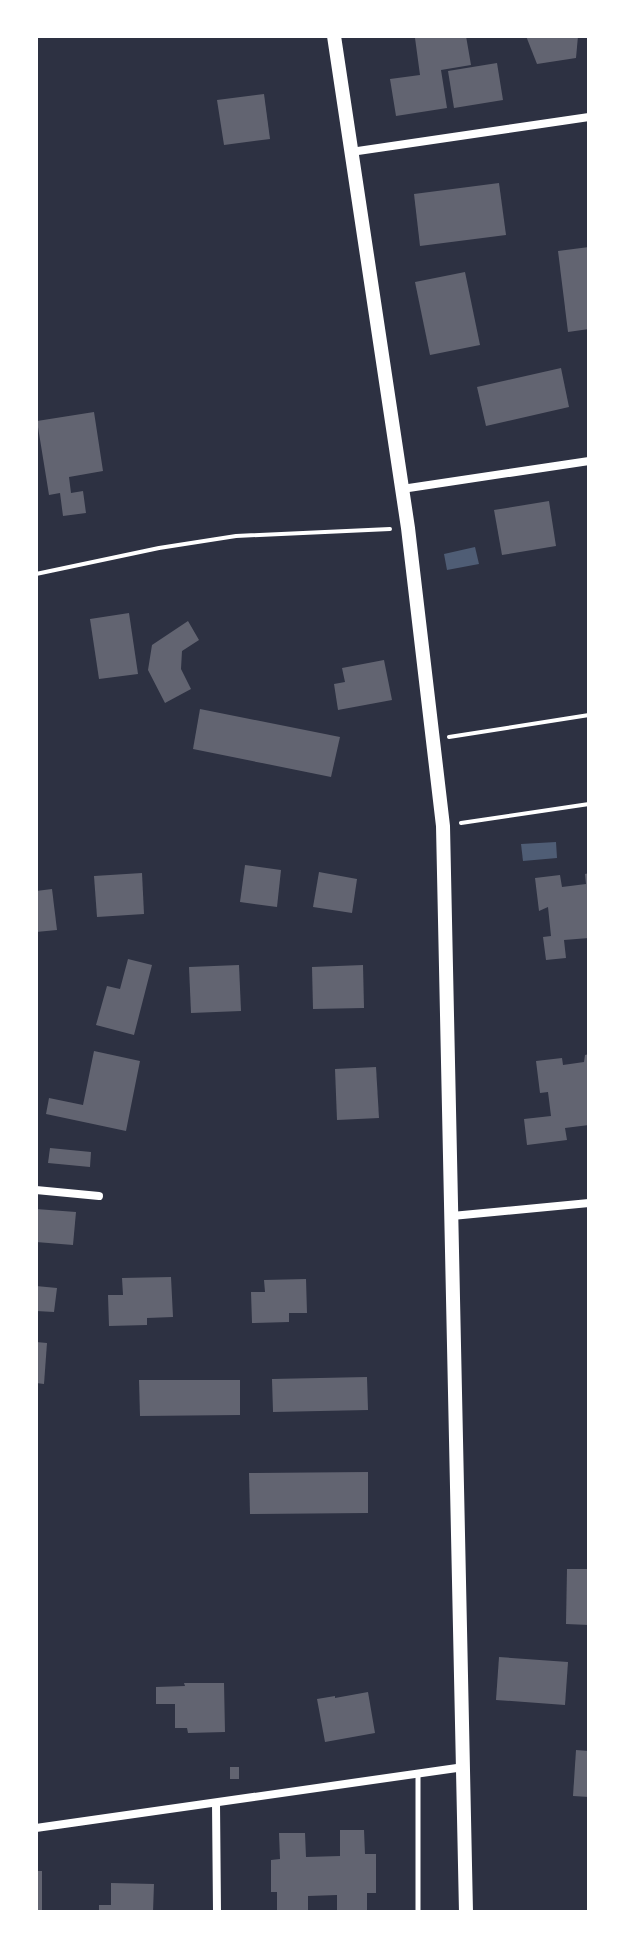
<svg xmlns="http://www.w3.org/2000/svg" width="625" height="1948" viewBox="0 0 625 1948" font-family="'Public Sans',sans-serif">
	<rect width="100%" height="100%" fill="#2d3142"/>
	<g fill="#4f5d75">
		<polygon points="475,547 479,564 447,570 444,554"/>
		<polygon points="556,842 557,858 523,861 521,844"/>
	</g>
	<g fill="#626471">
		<polygon points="425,36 466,36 471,65 441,70 447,108 396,116 390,79 420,75 415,38"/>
		<polygon points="526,36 578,36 576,58 537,64"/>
		<polygon points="497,63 503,100 454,108 448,71"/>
		<polygon points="264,94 270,139 224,145 217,100"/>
		<polygon points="499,183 506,235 420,246 414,194"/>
		<polygon points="589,247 589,329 568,332 558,251"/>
		<polygon points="465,272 480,345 430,355 415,282"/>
		<polygon points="561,368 569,407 486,426 477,387"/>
		<polygon points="94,412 103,471 69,477 71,493 83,491 86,513 63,516 60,493 49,495 37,421"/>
		<polygon points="549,501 556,546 502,555 494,510"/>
		<polygon points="129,613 138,674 99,679 90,619"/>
		<polygon points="188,621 199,640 182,651 181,669 191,689 165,703 148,670 152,645"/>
		<polygon points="384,660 392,700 338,710 334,684 345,682 342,668"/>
		<polygon points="200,709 340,737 331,777 193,749"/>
		<polygon points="245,865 281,870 277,907 240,902"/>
		<polygon points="319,872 357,879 352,913 313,907"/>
		<polygon points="142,873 144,914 97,917 94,876"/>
		<polygon points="589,873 589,938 564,940 566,958 546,960 543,937 551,936 548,907 539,911 535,878 560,875 562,887 586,884 585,874"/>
		<polygon points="52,889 57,930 36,932 36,891"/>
		<polygon points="128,959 152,965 134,1035 96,1025 107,986 120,989"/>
		<polygon points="239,965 241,1011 191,1013 189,967"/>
		<polygon points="363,965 364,1008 313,1009 312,967"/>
		<polygon points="94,1051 140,1061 126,1131 46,1114 49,1098 83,1105"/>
		<polygon points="589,1054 589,1125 565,1128 567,1140 527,1145 524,1119 551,1116 548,1092 540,1093 536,1061 562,1058 563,1065 584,1062 585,1055"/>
		<polygon points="376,1067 379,1118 337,1120 335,1069"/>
		<polygon points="50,1148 91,1152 90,1167 48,1163"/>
		<polygon points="36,1209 76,1212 73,1245 36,1242"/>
		<polygon points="171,1277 173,1317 147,1318 147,1325 109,1326 108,1295 123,1295 122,1278"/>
		<polygon points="306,1279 307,1313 289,1313 289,1322 252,1323 251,1292 265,1292 264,1280"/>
		<polygon points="36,1286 57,1288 54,1312 36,1311"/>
		<polygon points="36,1342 47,1343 44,1384 36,1383"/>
		<polygon points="367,1377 368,1410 273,1412 272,1379"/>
		<polygon points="139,1380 240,1380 240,1415 140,1416"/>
		<polygon points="368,1472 368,1513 250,1514 249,1473"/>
		<polygon points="567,1569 589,1569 589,1625 566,1624"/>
		<polygon points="499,1657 568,1662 565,1705 496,1700"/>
		<polygon points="184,1683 224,1683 225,1732 188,1733 187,1728 175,1728 175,1704 156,1704 156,1687 185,1686"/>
		<polygon points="368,1692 375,1733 325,1742 317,1699 335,1696 335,1698"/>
		<polygon points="576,1750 589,1751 589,1797 573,1796"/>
		<rect x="230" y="1767" width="9" height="12"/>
		<polygon points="340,1830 364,1830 365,1854 376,1854 376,1893 367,1893 367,1910 337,1911 337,1895 308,1896 308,1912 277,1912 277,1892 271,1892 271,1860 280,1859 279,1833 305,1833 306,1857 340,1856"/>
		<rect x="36" y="1871" width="6" height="41"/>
		<polygon points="111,1883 154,1884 153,1912 99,1912 99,1905 111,1905"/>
	</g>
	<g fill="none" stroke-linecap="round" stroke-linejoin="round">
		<g stroke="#fff" stroke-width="4">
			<polyline points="36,574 159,548 236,536 390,529"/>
			<polyline points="449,737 589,715"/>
			<polyline points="461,823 589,804"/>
		</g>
		<polyline stroke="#fff" stroke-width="5" points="418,1774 418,1912"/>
		<g stroke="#fff" stroke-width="8">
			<polyline points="351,152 589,117"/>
			<polyline points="402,489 589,461"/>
			<polyline points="36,1190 99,1196"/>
			<polyline points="452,1216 589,1203"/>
			<polyline points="216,1803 217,1912"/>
			<polyline points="36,1828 464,1767"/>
		</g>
		<polyline stroke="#fff" stroke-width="14" points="334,36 408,528 443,826 466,1912"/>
	</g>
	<rect width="625" height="1948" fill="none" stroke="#ffffff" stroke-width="76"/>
</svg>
